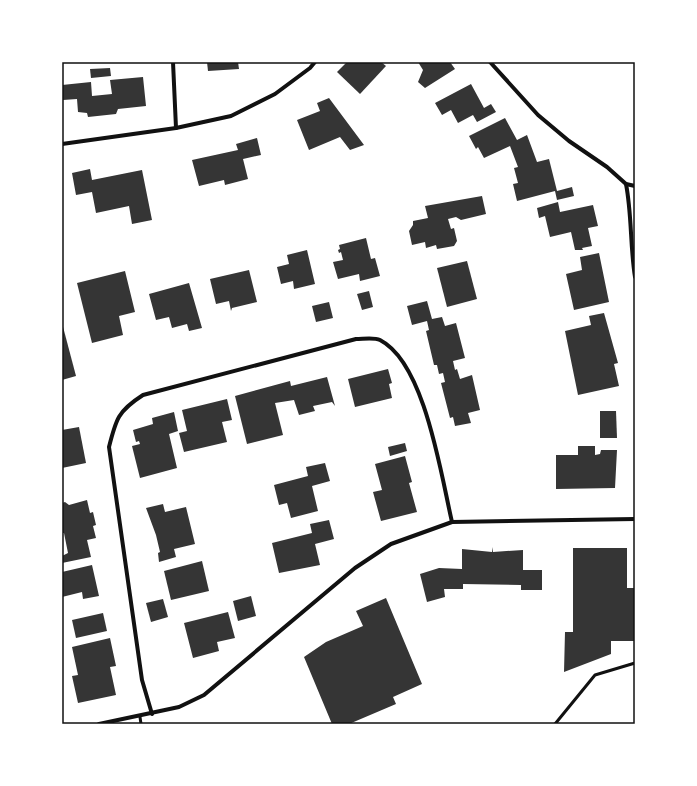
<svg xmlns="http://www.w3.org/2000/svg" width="697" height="786" viewBox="0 0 697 786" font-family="'Fira Sans',sans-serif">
	<rect width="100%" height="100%" fill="#fff"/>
	<g fill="#353535">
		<polygon points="207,62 238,62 239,69 208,71"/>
		<polygon points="347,62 381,62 386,66 360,94 337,72"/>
		<polygon points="418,62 450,62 455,69 425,88 418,82 423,70"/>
		<polygon points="110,68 111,76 91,78 90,69"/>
		<polygon points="143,77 146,106 118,109 116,114 88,117 87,113 78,112 77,99 63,100 62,85 91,82 92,96 112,94 110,80"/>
		<polygon points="471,84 484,108 491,104 496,112 477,122 473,115 458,123 451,110 442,115 435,103"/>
		<polygon points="329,98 364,145 350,150 340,137 309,150 297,120 320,111 317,103"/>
		<polygon points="505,118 517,140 527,135 537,162 549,159 557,191 572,187 574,196 557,200 555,191 517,201 513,184 518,183 514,168 518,167 510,146 484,158 478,147 476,149 469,136"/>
		<polygon points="257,138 261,155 243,159 248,179 225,185 224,180 199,186 192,160 238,150 236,144"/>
		<polygon points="90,169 92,180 142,170 152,220 132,224 129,206 96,213 92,192 76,195 72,173"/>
		<polygon points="482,196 486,214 461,220 456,217 448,219 451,229 454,228 457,241 454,246 437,249 436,245 426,248 425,242 412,245 409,231 413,225 413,221 428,218 425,206"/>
		<polygon points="558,202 560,212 593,205 598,226 588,228 592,246 582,248 583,250 575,250 571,232 550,237 545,216 539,218 537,208"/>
		<polygon points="366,238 371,259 375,258 380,276 360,281 359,274 338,279 333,262 343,260 341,252 339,253 338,250 340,249 339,245"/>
		<polygon points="307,250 315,284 294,289 293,281 281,284 277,267 289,264 287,255"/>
		<polygon points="599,253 609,302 574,310 566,274 582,270 580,257"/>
		<polygon points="467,261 477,299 447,307 437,268"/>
		<polygon points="249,270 257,302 232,308 231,311 229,301 216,304 210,279"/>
		<polygon points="125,271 135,312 119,316 123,335 92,343 77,283"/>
		<polygon points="189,283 202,328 189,331 187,324 172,328 169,317 156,320 149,294"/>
		<polygon points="369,291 373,307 362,310 357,294"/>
		<polygon points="427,301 432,319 442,317 445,326 456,323 465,358 453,361 455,370 457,369 460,379 472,375 480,410 468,413 471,423 455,426 453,417 450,418 441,383 445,382 443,373 439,374 437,365 434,365 426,331 429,330 427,321 412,325 407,306"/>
		<polygon points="329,302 333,318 316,322 312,306"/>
		<polygon points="604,313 618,363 614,364 619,386 578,395 565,331 591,325 589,316"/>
		<polygon points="62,323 76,376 62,380"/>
		<polygon points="388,369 392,383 389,384 392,398 355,407 348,379"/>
		<polygon points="327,377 335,406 332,402 313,406 315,411 299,415 294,400 275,403 283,435 247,444 235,396 290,381 291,386"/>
		<polygon points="227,399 232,420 222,422 227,442 184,452 179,433 187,431 182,410"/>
		<polygon points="600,411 616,411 617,438 600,438"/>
		<polygon points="174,412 178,431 169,434 177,468 140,478 132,446 140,444 139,441 136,442 133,430 153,424 152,418"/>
		<polygon points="79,427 86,463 62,468 62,430"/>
		<polygon points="405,443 407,451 390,456 388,447"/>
		<polygon points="578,446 595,446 595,455 600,454 601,450 617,450 615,488 556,489 556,455 578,455"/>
		<polygon points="405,456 412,482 409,483 417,512 381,521 373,492 382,490 375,464"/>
		<polygon points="325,463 330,481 312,486 318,511 291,518 287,503 279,505 274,485 308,476 306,467"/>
		<polygon points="87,500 90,513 93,512 96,525 93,526 96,538 87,540 91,557 62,563 62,556 68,553 64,533 62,533 62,503 65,502 69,505"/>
		<polygon points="163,504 165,512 186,507 195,544 174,549 176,557 159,562 158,553 160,552 156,535 146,508"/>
		<polygon points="329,520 334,539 315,544 320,565 279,573 272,543 312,533 310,524"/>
		<polygon points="492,547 493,552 523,550 523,570 542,570 542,590 521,590 521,585 463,584 463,589 444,589 445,597 427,602 420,574 439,568 462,569 462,549 492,552"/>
		<polygon points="573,548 627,548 627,588 635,588 635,641 611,641 611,654 564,672 565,632 573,632"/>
		<polygon points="202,561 209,591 171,600 164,571"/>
		<polygon points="92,565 99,596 83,599 82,592 62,597 62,572"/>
		<polygon points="251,596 256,616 238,621 233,601"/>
		<polygon points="386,598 422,684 393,697 396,704 349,724 332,724 304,657 326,642 363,626 356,611"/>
		<polygon points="163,599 168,617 151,622 146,603"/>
		<polygon points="228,612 235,638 217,642 219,651 193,658 184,623"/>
		<polygon points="103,613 107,631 76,638 72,620"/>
		<polygon points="110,638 116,666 110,667 116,695 78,703 72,676 78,675 72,647"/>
	</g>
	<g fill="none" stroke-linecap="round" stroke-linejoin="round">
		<g stroke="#111" stroke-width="3">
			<polyline points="140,717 141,724"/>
			<polyline points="555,724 595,675 635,663"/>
		</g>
		<g stroke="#111" stroke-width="4">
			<polyline points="173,62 176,128"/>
			<polyline points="490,62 538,115 569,141 607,167 626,184 635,186"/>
			<polyline points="62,144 176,128 231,116 275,94 310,68 315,62"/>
			<path d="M 626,184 C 632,215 630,246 635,277"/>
			<path d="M 152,714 L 142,680 L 109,447 C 116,419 118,411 143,395 L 356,339 C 363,339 374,337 380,340 C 425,363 441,475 452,522"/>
			<polyline points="99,724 179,707 204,695 355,568 391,544 452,522 635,519"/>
		</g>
	</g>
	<rect width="697" height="786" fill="none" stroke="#ffffff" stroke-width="126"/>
	<rect x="63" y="63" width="571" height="660" fill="none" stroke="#111" stroke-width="1.5"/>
</svg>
